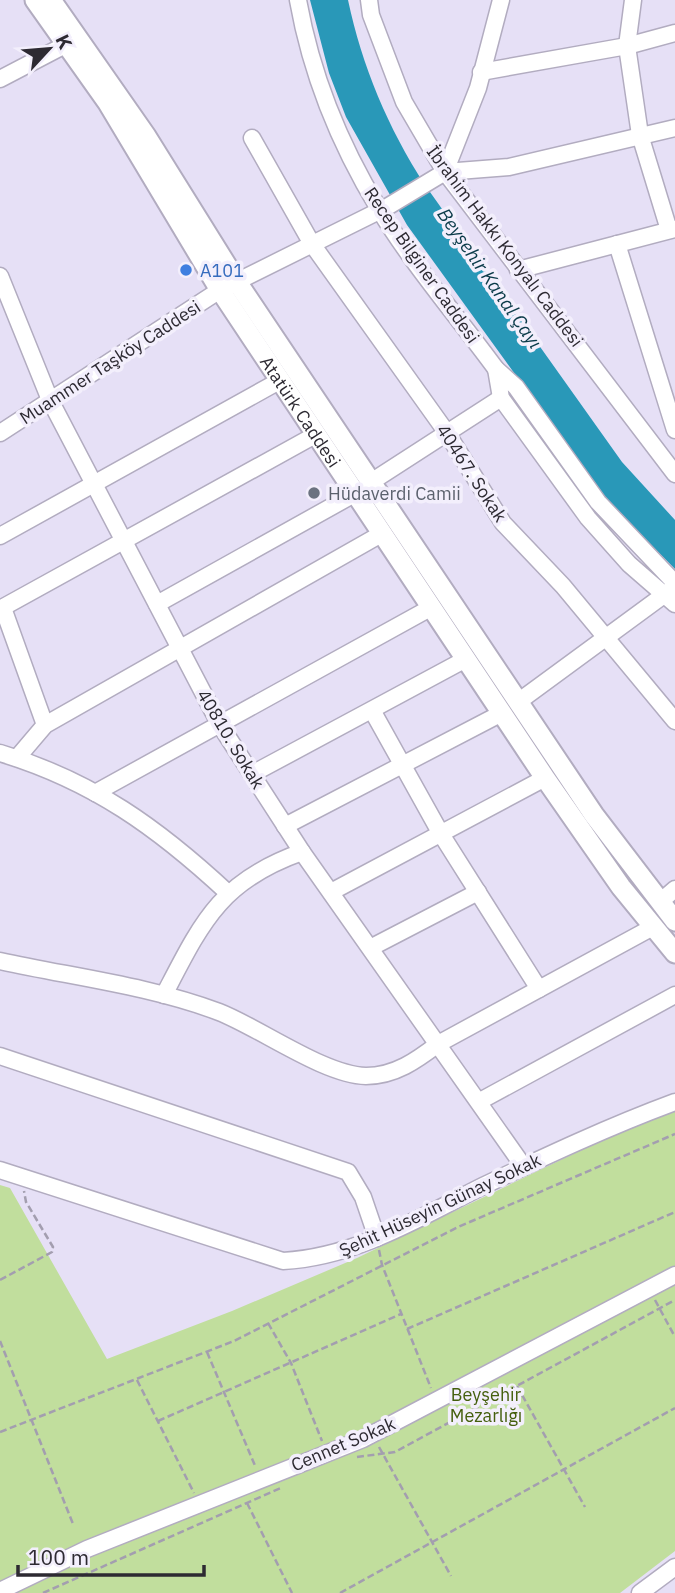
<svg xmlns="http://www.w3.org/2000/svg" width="675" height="1593" viewBox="0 0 675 1593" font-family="'IBM Plex Sans',sans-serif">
	<rect width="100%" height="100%" fill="#e6e0f6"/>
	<polygon fill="#c1de9d" points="675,1105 675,1551 620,1593 0,1593 0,1185 10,1188 107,1359 232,1311 357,1258"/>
	<path fill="#2998b8" d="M 310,0 L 348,0 C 362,66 388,128 425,185 L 622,462 L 675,520 L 675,569 L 607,501 L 407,225 L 346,117 L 329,73 Z"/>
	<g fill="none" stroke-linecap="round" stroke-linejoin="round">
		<defs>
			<g id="minor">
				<path d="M 298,0 C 311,73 340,145 379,209 C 413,265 457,316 496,369"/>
				<polyline points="369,0 371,15 404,102 445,172 675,474"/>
				<polyline points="633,0 627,46 640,135 669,230"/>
				<polyline points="481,72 627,46 675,33"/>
				<polyline points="0,79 67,44"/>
				<polyline points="252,138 312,244 447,433 503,523 563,586 675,721"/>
				<polyline points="445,172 478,88 501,0"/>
				<polyline points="617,244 675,430"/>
				<polyline points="518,270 675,229"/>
				<polyline points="0,276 50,400 220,725 302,852 524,1167"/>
				<polyline points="0,433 220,290 387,207 445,172 509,167 675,128"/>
				<polyline points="371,482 501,398"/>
				<polyline points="0,536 281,380"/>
				<polyline points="675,583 598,502 516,387 496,369 501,398 588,518 629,564 675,604"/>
				<polyline points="157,604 356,493"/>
				<polyline points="3,608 45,725"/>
				<polyline points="0,609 317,434"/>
				<polyline points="518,702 672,589"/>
				<polyline points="373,712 441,834 539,989"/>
				<path d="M 0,753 C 93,781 158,828 228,893"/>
				<polyline points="17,758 45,725 383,533"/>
				<polyline points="252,774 466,659"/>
				<polyline points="95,793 432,607"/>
				<polyline points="285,826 502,713"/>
				<polyline points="331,892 545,778"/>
				<polyline points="660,902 675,889"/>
				<polyline points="372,947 478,892"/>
				<path d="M 0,961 C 73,977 150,986 219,1012 C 260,1028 324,1075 366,1076 C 395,1076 417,1060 438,1044 L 653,927"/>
				<path d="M 164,995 C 202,922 220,881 302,852"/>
				<polyline points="0,1056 348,1172 363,1197 377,1238"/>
				<polyline points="480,1101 675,995"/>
				<path d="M 0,1170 L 283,1261 C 356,1257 419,1218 483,1186 C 546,1156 610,1126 675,1102"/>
				<polyline points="0,1591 87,1549 363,1439 675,1275"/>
				<polyline points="640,1593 675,1567"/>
			</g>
			<g id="major">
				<path id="s1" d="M 35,0 L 108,103 L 220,290 L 545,778 L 621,887 L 675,953"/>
				<polyline points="51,0 146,136 237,282 594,815 675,921"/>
			</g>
		</defs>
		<use href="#minor" stroke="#b2acc0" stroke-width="19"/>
		<use href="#major" stroke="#b2acc0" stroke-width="23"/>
		<g stroke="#a39eaf" stroke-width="2.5" stroke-dasharray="7 3.5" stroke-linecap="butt">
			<polyline points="379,1250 382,1265 431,1388"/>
			<polyline points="0,1280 52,1252 53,1247 26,1202 24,1191"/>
			<polyline points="655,1300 675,1337"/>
			<polyline points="268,1323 291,1363 322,1441"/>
			<polyline points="407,1329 675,1212"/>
			<polyline points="0,1341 73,1524"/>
			<polyline points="207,1352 256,1468"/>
			<polyline points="137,1380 194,1493"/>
			<polyline points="517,1386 585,1507"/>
			<polyline points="158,1421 401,1314"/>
			<polyline points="0,1432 234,1341 458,1227 675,1134"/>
			<polyline points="379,1447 451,1576"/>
			<polyline points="357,1457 395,1452 675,1300"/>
			<polyline points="247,1503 292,1593"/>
			<polyline points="43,1593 283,1487"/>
			<polyline points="340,1593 675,1408"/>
		</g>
		<use href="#minor" stroke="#fff" stroke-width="16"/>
		<use href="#major" stroke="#fff" stroke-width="19"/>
	</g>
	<circle fill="#3f7fe0" stroke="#f3effc" stroke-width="2.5" cx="186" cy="270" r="7"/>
	<circle fill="#6b7280" stroke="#f3effc" stroke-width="2.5" cx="314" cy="493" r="7"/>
	<g text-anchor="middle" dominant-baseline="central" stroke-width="7" stroke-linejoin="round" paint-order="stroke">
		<g font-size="18" fill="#2d2a32" stroke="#f3effc">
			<text transform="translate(505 246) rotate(53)">İbrahim Hakkı Konyalı Caddesi</text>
			<text transform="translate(422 265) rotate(55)">Recep Bilginer Caddesi</text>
			<text transform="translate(110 362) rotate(-33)">Muammer Taşköy Caddesi</text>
			<text stroke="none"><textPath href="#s1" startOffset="490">Atatürk Caddesi</textPath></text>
			<text transform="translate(472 473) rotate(57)">40467. Sokak</text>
			<text transform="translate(231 739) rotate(59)">40810. Sokak</text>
			<text transform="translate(440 1205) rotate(-25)">Şehit Hüseyin Günay Sokak</text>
			<text transform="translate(343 1444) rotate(-23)">Cennet Sokak</text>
		</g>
		<g font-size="18" fill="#366cbe" stroke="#f3effc" text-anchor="start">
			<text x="200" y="270">A101</text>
		</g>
		<g font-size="18" fill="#5b616d" stroke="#f3effc" text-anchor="start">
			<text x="328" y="493">Hüdaverdi Camii</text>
		</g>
		<g font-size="18" fill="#445f0d" stroke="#f3effc">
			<text x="486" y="1394">Beyşehir<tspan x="486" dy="21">Mezarlığı</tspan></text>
		</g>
		<g font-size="19" font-style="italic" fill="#0b3b49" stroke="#f3effc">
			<text transform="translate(490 278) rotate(55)">Beyşehir Kanal Çayı</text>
		</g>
	</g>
	<g transform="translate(49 49) rotate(64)" stroke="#f3effc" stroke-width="5" paint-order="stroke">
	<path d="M0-5L12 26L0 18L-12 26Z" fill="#2d2a32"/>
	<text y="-10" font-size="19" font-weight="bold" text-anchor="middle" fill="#2d2a32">K</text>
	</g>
	<path d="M18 1565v10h186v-10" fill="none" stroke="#2d2a32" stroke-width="3.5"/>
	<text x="28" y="1565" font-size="21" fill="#2d2a32" stroke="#f3effc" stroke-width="5" paint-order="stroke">100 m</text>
</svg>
